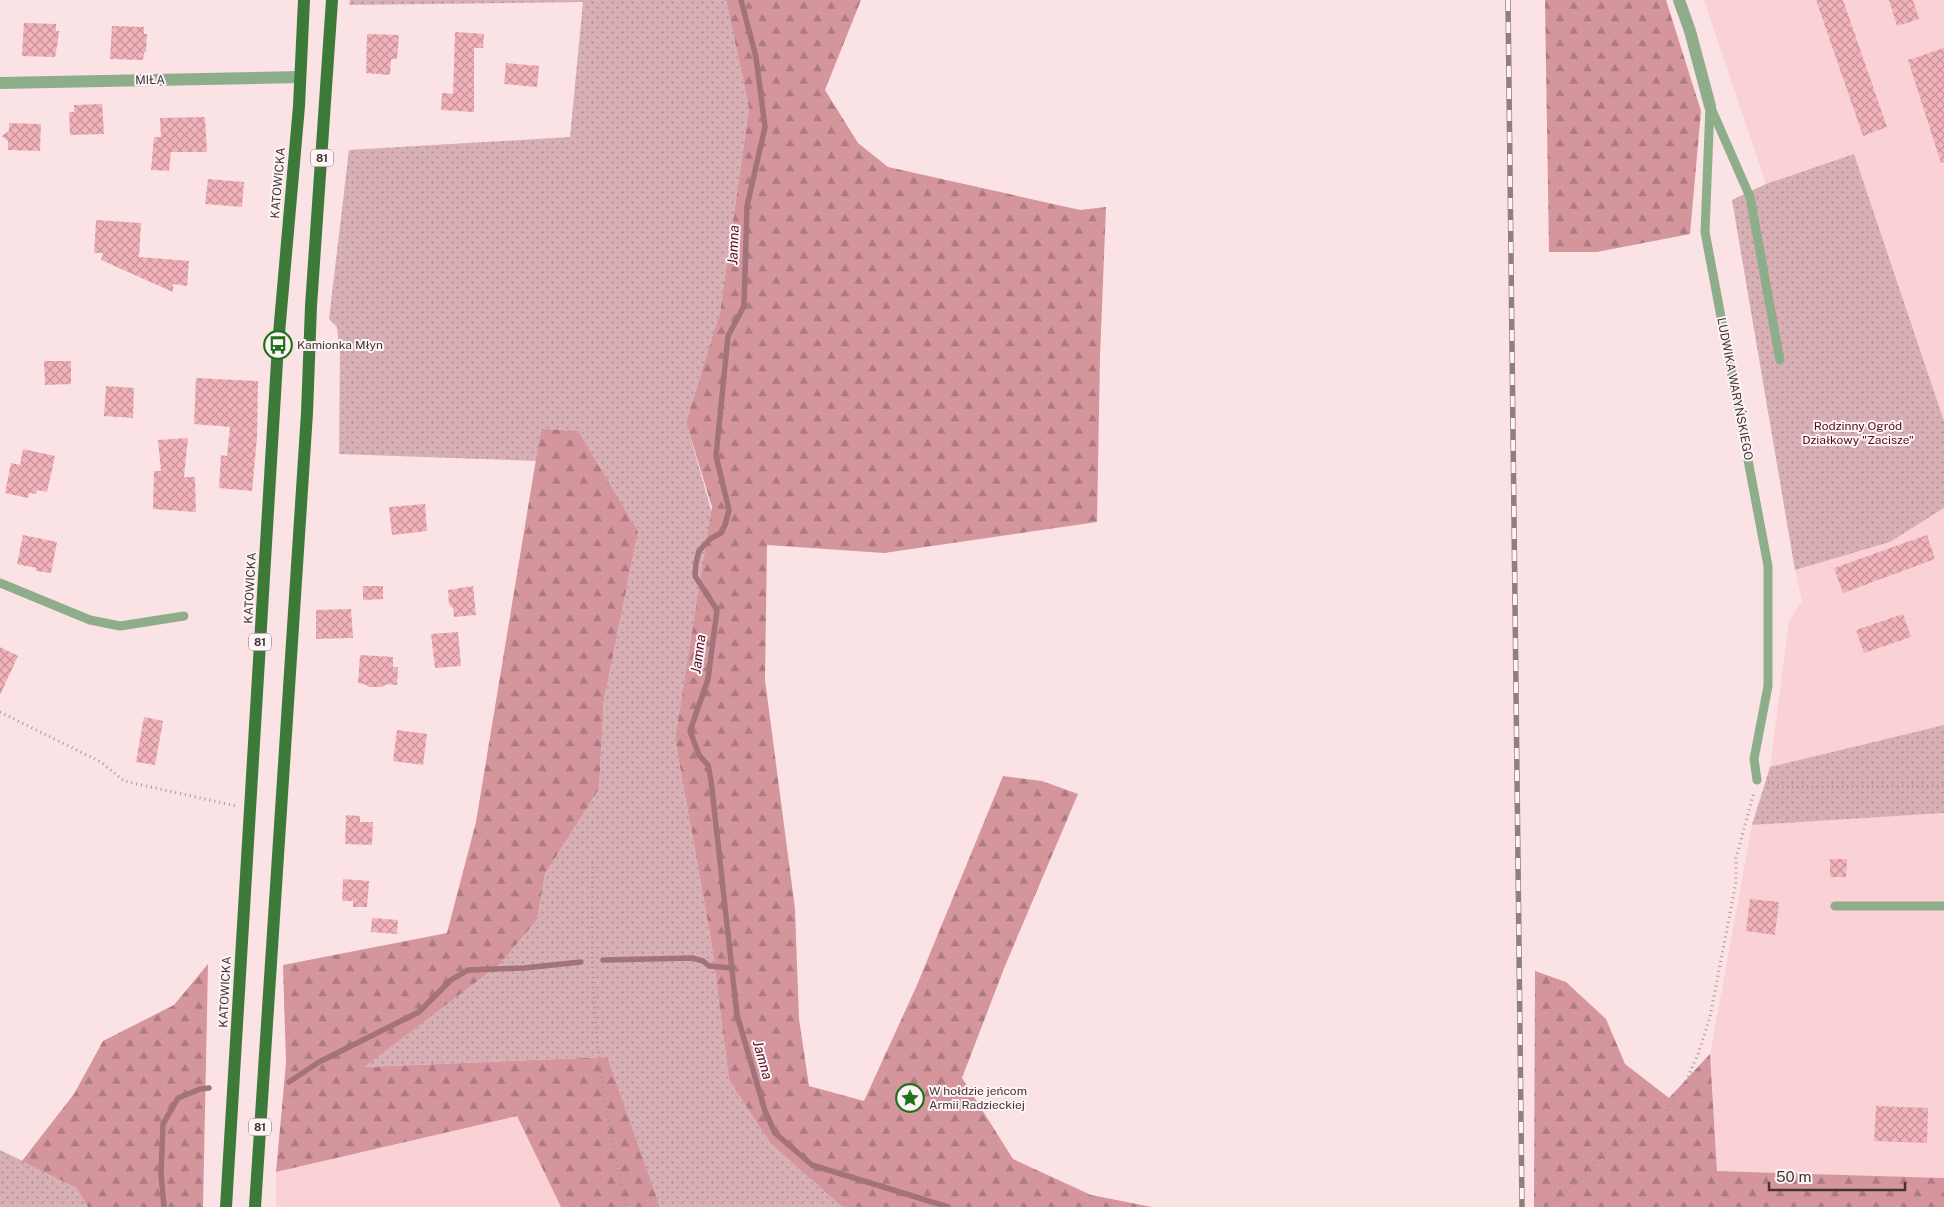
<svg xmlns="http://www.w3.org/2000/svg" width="1944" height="1207" viewBox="0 0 1944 1207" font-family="'Public Sans',sans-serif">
	<defs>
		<pattern id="green-dots" width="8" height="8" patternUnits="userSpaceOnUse" patternTransform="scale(1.25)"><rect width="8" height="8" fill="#d7afb4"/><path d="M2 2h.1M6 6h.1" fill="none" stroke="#b08f93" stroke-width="1.8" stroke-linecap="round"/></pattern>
		<pattern id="forest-firs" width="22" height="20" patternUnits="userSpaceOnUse" patternTransform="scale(1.25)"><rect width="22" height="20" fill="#d4959d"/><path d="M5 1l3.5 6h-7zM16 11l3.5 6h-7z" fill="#ae7a81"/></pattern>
		<pattern id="building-cross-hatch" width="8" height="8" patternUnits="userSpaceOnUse" patternTransform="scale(1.25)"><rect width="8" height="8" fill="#f2b2ba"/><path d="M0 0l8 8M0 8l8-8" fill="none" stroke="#c69198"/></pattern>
	</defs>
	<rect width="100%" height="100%" fill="#fbe2e4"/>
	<g fill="#fad2d6">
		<polygon points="1704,0 1944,0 1944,421 1854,155 1766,184"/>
		<polygon points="1944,508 1944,725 1770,767 1789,621 1802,601 1795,570 1890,542"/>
		<polygon points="1944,813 1944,1178 1717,1171 1710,1054 1752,825"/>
		<polygon points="517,1116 561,1207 276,1207 276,1172"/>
	</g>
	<g fill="url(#green-dots)">
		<polygon points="350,0 726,0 749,108 720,312 686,422 712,513 675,739 711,940 729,1080 770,1143 842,1207 660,1207 606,1057 363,1067 500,964 537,920 545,874 599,789 604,700 638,532 541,429 536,461 339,454 340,354 337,327 329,319 349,150 570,137 583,2 349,5"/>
		<polygon points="1854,154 1944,421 1944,508 1890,542 1795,570 1732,200 1766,184"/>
		<polygon points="1944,725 1944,813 1752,825 1770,767"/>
		<polygon points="0,1150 78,1188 88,1207 0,1207"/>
	</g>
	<g fill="url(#forest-firs)">
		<polygon points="726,0 861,0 825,90 858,143 888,167 1080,210 1106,207 1100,356 1097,522 884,553 767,545 765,680 795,909 799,1019 809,1086 864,1101 917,985 1003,776 1042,781 1078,794 1005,966 962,1078 1013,1159 1091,1195 1152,1207 842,1207 770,1143 729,1080 711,940 675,739 712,507 686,422 720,312 749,108"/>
		<polygon points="1545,0 1666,0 1701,111 1690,234 1597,252 1549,252"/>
		<polygon points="541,429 578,431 638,532 604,700 599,789 545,874 537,920 500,964 364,1067 607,1057 660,1207 561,1207 517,1116 276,1172 286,1063 283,965 447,933 476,822"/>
		<polygon points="208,964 203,1207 88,1207 77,1188 22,1161 74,1094 103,1041 174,1005"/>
		<polygon points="1535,971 1566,982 1606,1019 1625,1064 1669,1098 1710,1054 1717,1171 1944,1178 1944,1207 1534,1207"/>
	</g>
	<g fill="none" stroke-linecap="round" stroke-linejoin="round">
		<g stroke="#a4737a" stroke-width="5.5">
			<polyline points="741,0 756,57 765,127 747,206 744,306 728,336 716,456 729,510 725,525 721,533 710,539 699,551 696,563 695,576 717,610 708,679 690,731 699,755 708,765 711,780 737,1015 765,1111 775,1133 812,1165 948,1207"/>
			<polyline points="603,960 692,958 703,961 709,966 732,968"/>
			<polyline points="289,1082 319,1062 419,1012 451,980 468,970 524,968 581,962"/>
			<polyline points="164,1207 161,1174 163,1124 178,1098 200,1089 209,1088"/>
		</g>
	</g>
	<g fill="url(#building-cross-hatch)">
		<polygon points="1816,0 1843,0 1887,127 1863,136"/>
		<polygon points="1889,0 1913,0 1919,19 1897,26"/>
		<polygon points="24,23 56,24 56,31 59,31 58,40 55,57 22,56"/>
		<polygon points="112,26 144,27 144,34 147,34 146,53 144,52 143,60 110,59"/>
		<polygon points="455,32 484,34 483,48 474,48 474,112 441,110 442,93 453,94"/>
		<polygon points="367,34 399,35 397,59 391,59 390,75 366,73"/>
		<polygon points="1944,48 1944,162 1941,163 1908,60"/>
		<polygon points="506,63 539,66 537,87 504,84"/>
		<polygon points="102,104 104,134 70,135 69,112 74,112 74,105"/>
		<polygon points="205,117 207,152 171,152 169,171 151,170 154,137 161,137 160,118"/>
		<polygon points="9,123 41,124 40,151 8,150 8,141 2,136 9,131"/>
		<polygon points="208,179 244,182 242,207 205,204"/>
		<polygon points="96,220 141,223 139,257 189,261 187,286 173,284 173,292 101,260 103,253 94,253"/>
		<polygon points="44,361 71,361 71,384 45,385"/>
		<polygon points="196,378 258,381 257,438 252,491 219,488 221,455 227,456 230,427 194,424"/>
		<polygon points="106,386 134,388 133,418 104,416"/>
		<polygon points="188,438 184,477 195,477 196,512 153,509 154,471 161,471 158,440"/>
		<polygon points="23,449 55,456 47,492 37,490 36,494 29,493 28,498 5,493 11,463 20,465"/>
		<polygon points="425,504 427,531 392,535 389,507"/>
		<polygon points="23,535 57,542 51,573 36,571 36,568 17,564"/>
		<polygon points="1927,535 1935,559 1843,593 1834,568"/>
		<polygon points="363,586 383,586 383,599 363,600"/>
		<polygon points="473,586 476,615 454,617 453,608 449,604 448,590"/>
		<polygon points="351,609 353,638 316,639 316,610"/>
		<polygon points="1903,614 1911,637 1864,653 1856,630"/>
		<polygon points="458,632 461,666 435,668 431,634"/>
		<polygon points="0,647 18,656 0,695"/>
		<polygon points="360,655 393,657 393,667 398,667 397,685 387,684 382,687 369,687 364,684 358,683"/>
		<polygon points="144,717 163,721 155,765 136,762"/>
		<polygon points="397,730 427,734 423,765 393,761"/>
		<polygon points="346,815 360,816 360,822 373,822 372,845 345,844"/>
		<polygon points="1830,859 1847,859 1846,877 1830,877"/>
		<polygon points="343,879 369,881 367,907 353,907 353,901 342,901"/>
		<polygon points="1750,899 1779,902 1775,935 1746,931"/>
		<polygon points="372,918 398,920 397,934 371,932"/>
		<polygon points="1876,1106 1928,1108 1927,1143 1874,1141"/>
	</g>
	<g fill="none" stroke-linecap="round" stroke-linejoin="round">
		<g stroke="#aa9597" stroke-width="3" stroke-dasharray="1 4" stroke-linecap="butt">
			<polyline points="0,712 101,762 124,781 236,806"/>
			<polyline points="1768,782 1783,787 1944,786"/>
			<path d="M 593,867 C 591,938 592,1017 603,1087 C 609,1127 618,1167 626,1207"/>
			<polyline points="1547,1207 1587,1174 1600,1156 1625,1137 1664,1114 1683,1088 1698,1054 1710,1017 1736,882 1736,858 1754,792"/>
		</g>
		<g stroke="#8ead8a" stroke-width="9">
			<polyline points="1710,106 1705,232 1768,566 1768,686 1754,759 1757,780"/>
			<polyline points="1711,108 1750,197 1780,360"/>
			<polyline points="0,583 90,620 120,626 184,616"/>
			<polyline points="1835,906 1944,906"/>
		</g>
		<g stroke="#8ead8a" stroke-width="12">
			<polyline points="1679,0 1690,31 1710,106"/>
			<polyline points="0,83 300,77"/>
		</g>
		<g stroke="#3d7a39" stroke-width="12">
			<polyline points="226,1207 278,345 299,106 304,0"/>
			<polyline points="255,1207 307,413 311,306 332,0"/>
		</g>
		<defs>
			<polyline id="rail" points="1508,0 1522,1207"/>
		</defs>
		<use href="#rail" stroke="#927e80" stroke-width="5.5"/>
		<use href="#rail" stroke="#fdf4f5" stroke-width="4" stroke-dasharray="11" stroke-linecap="butt"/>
	</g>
	<defs>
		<symbol id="bus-ring" viewBox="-11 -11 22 22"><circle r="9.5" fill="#fdf4f5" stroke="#1f721c" stroke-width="1.5"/><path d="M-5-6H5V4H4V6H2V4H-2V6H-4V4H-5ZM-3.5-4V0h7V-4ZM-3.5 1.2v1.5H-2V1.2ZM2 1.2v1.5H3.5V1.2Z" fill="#1f721c"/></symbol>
		<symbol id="sight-ring" viewBox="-11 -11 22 22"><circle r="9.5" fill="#fdf4f5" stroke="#1f721c" stroke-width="1.5"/><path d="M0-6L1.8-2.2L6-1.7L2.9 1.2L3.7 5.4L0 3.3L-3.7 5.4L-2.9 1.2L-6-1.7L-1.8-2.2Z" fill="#1f721c"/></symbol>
	</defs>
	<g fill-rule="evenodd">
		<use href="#bus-ring" x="262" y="329" width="32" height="32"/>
		<use href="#sight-ring" x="894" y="1082" width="32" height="32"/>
	</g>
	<g text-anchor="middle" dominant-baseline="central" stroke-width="4" stroke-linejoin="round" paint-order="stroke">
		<g fill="#fdf4f5" stroke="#7b6d6f" stroke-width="1">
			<rect x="311" y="149.5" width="22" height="17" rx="4"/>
			<rect x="249" y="633.5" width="22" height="17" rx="4"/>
			<rect x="249" y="1118.5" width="22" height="17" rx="4"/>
		</g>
		<g font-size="11" font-weight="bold" fill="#433335">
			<text x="322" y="158">81</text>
			<text x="260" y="642">81</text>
			<text x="260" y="1127">81</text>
		</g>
		<g font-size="12" fill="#433335" stroke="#fdf4f5">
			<text transform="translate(150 80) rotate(-1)">MIŁA</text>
			<text transform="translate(278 183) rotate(-85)">KATOWICKA</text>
			<text transform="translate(1735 389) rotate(79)">LUDWIKA WARYŃSKIEGO</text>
			<text transform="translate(250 588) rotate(-87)">KATOWICKA</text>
			<text transform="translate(225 992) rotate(-87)">KATOWICKA</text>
		</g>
		<g font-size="12" fill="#433335" stroke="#fdf4f5" text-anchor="start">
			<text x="297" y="345">Kamionka Młyn</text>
			<text x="929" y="1091">W hołdzie jeńcom<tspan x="929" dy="14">Armii Radzieckiej</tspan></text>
		</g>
		<g font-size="12" fill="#55091f" stroke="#fdf4f5">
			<text x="1858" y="426">Rodzinny Ogród<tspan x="1858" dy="14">Działkowy "Zacisze"</tspan></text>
		</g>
		<g font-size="14" font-style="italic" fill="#560b20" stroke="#fdf4f5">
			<text transform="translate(733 245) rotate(-88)">Jamna</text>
			<text transform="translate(698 654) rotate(-82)">Jamna</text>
			<text transform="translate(763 1060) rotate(74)">Jamna</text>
		</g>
	</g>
	<path d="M1769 1182v8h136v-8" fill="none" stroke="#433335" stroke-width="2.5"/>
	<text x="1776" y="1182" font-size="15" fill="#433335" stroke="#fdf4f5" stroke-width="4" paint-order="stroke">50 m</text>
</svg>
